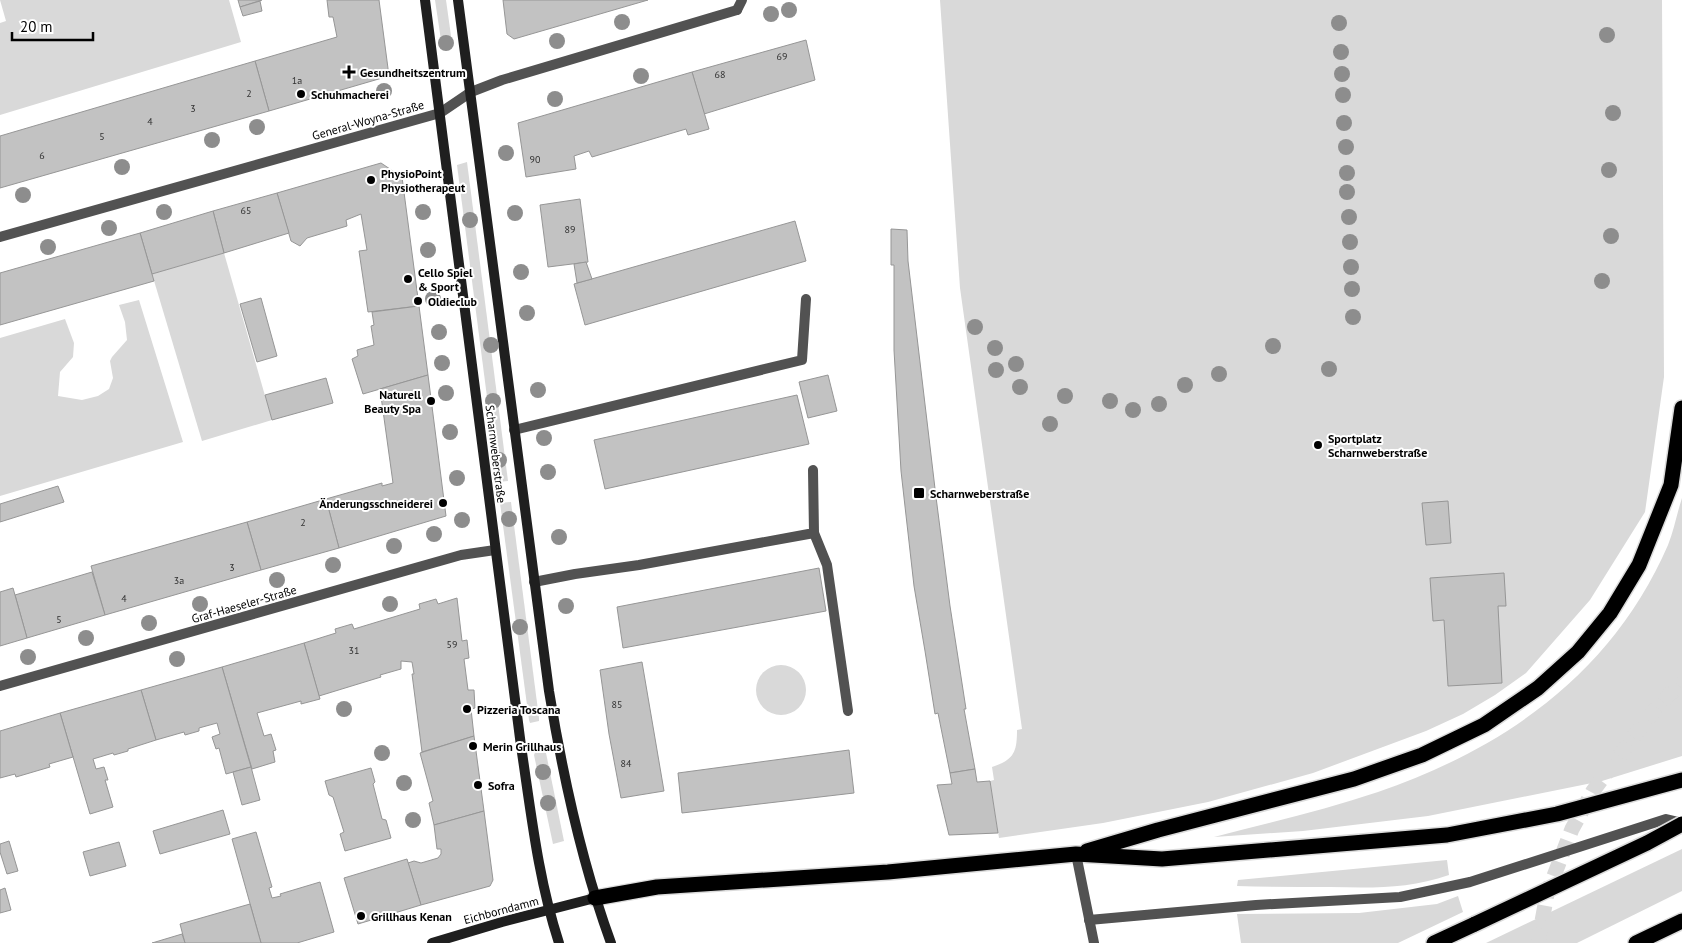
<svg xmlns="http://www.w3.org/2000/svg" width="1682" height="943" viewBox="0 0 1682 943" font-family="'PT Sans',sans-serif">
	<rect width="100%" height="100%" fill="#fff"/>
	<g fill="#d9d9d9">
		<polygon points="0,0 229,0 241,42 0,115 0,23 6,21"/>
		<polygon points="435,0 446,0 452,43 442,47"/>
		<path d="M 940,0 L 1662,0 L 1664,377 L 1645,512 L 1590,600 L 1526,673 L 1495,695 L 1463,714 L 1426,731 L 1313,773 L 1208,802 L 1103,823 L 999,838 L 990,781 L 994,780 L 992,767 C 1014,760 1017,752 1017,730 L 1022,729 L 960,288 Z"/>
		<polygon points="467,162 508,481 498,482 457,165"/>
		<polygon points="224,253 272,420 202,441 152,274"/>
		<polygon points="139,300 183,442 0,496 0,338 65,319 74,343 73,357 60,372 58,396 82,400 98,396 109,389 113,378 110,361 112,357 127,340 125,322 119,305"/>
		<path d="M 1682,498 L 1682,756 L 1602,781 L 1428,816 L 1303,831 L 1214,837 C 1269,823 1324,810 1378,792 C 1506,748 1613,672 1668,545 C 1674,530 1677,513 1682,498 Z"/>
		<polygon points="511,502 539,718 539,721 530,723 529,720 500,503"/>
		<circle cx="781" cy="690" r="25"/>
		<polygon points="536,750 543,751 546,753 564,841 553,844 534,755"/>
		<polygon points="1682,849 1682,891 1577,943 1486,943"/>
		<path d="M 1447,860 L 1449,875 C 1409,889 1372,888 1330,887 C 1299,887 1268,887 1237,886 L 1238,880 Z"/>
		<polygon points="1458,896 1463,912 1398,943 1241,943 1237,914 1359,913 1437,904"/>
	</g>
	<g fill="#c2c2c2" stroke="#969696">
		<polygon points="238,0 262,0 240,7"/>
		<polygon points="327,0 379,0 389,76 269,111 255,61 337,37 333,17 329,17"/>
		<polygon points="503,0 648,0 514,39 507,34"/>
		<polygon points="260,1 262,11 243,16 240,7"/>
		<polygon points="806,40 815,80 704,114 692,72"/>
		<polygon points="255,61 269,111 0,188 0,136"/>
		<polygon points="692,72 709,129 688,135 686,129 592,157 589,151 574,156 576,169 526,177 518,123"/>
		<polygon points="381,163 402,177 419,306 368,312 359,251 367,250 361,214 346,220 347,226 307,238 300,246 291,241 277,193"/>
		<polygon points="277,193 289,233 224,253 213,211"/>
		<polygon points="580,199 588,262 548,267 540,205"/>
		<polygon points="213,211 224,253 152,274 140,233"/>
		<polygon points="795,221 806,261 585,325 574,284"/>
		<polygon points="891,229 907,230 908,261 936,497 950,606 966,709 964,709 975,769 950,773 938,713 935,714 925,651 914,586 901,471 894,350 894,265 891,265"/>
		<polygon points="140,233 154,281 0,325 0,273"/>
		<polygon points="586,262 592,279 577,283 574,264"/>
		<polygon points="261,298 277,356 257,362 240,304"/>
		<polygon points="419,306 428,375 363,394 352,359 358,356 357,350 374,345 371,326 374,325 372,312"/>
		<polygon points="428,375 446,516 339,548 326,499 382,483 382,486 393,483 380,389"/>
		<polygon points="828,375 837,411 808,418 799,382"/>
		<polygon points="326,378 333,403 272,420 265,395"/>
		<polygon points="797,395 809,444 605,489 594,440"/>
		<polygon points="58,486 64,502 0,522 0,504"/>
		<polygon points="326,499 339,548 261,570 247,522"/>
		<polygon points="1448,501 1451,543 1426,545 1422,503"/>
		<polygon points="247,522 261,570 105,615 91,566"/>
		<polygon points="819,568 826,611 623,648 617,607"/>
		<polygon points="92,572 105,615 27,638 15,595"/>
		<polygon points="1504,573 1506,606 1498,606 1502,683 1448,686 1444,620 1433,621 1430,578"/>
		<polygon points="13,588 27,638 0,646 0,592"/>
		<polygon points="457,598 462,641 467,640 469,658 464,659 468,690 474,690 475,708 471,709 474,736 422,752 412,674 414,674 412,662 401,661 401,669 380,675 381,677 319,696 304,643 336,633 335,629 352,624 354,629 420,609 419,604 436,599 438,604"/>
		<polygon points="304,643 320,699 301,704 301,701 257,713 264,736 271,734 276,750 273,751 275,762 252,769 222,667"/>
		<polygon points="642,662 664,791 621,798 609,734 600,670"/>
		<polygon points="222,667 251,767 226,774 219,748 216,749 212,737 220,734 217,723 199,728 199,731 185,735 184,732 156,740 141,690"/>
		<polygon points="141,690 156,740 128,749 128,751 114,755 113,753 93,759 96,769 104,767 108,780 105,780 113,807 90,814 60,713"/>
		<polygon points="60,713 73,757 49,764 50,767 16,777 15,774 0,778 0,731"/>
		<polygon points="474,736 484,811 434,825 429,803 433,801 420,753"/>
		<polygon points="849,750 854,793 682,813 678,773"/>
		<polygon points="251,767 260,800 242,805 233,772"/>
		<polygon points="371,768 375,782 373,784 382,819 386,820 391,838 345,851 340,834 344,832 333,797 329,795 325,781"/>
		<polygon points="975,769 977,782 990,781 998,833 949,835 937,785 952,784 950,773"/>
		<polygon points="223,810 230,834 160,854 153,831"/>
		<polygon points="484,811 493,880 490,886 421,905 408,863 414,861 421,863 438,858 441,854 441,849 437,849 434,825"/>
		<polygon points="256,832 272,887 269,888 272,898 281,896 280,894 320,882 334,932 297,943 261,943 232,839"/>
		<polygon points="9,841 18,871 7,874 0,852 0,844"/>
		<polygon points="119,842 126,866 90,876 83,852"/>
		<polygon points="407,859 421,905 358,924 344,878"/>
		<polygon points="5,888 11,910 0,913 0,890"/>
		<polygon points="250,904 261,943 185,943 180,924"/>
		<polygon points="182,934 185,943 152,943"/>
	</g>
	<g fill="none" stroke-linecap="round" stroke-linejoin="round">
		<polyline stroke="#d9d9d9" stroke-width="15" stroke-dasharray="15 8" stroke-linecap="butt" points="1538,943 1547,894 1572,829 1593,791 1646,720 1682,681"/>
		<defs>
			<g id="motorway">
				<polyline points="1087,851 1158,830 1354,779 1422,755 1484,725 1538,688 1578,652 1610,613 1639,565 1671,485 1682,408"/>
				<polyline points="595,898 657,887 888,872 1076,854 1162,859 1447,835 1557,814 1682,780"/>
				<polyline points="1434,943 1475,924"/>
				<polyline points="1636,943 1682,921"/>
			</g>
		</defs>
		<use href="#motorway" stroke="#dbdbdb" stroke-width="18"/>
		<g stroke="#525252" stroke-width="10">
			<polyline points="737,10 742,0"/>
			<polyline points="514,430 802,360 806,299"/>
			<polyline points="814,533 827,565 848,711"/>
			<polyline points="534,582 575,574 639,565 814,533 813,470"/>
			<polyline points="1076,854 1094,943"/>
			<polyline points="1089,920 1256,905 1400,897 1470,882 1666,819 1682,823"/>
		</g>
		<g stroke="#525252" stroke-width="10">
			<polyline points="0,237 440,113 471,92 502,80 737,10"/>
			<polyline points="0,686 461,555 495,550"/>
		</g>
		<g stroke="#1f1f1f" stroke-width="10">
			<path d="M 425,0 L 521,746 C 531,812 538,879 559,943"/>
			<path d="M 458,0 L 549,691 C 563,777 581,861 611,943"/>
			<polyline points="432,943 502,922 595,898"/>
		</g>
		<use href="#motorway" stroke="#000" stroke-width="15"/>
		<defs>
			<polyline id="motorway-bridge" points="1475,924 1647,843 1682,824"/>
		</defs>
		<use href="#motorway-bridge" stroke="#dbdbdb" stroke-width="18" stroke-linecap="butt"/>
		<use href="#motorway-bridge" stroke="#000" stroke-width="15"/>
	</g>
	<g fill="#8d8d8d">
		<circle cx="789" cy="10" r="8"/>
		<circle cx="771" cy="14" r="8"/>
		<circle cx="622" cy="22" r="8"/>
		<circle cx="1339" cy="23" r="8"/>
		<circle cx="1607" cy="35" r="8"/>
		<circle cx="557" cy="41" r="8"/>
		<circle cx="446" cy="43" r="8"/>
		<circle cx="1341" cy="52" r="8"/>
		<circle cx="1342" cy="74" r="8"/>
		<circle cx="641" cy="76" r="8"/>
		<circle cx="384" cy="91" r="8"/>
		<circle cx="1343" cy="95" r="8"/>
		<circle cx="555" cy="99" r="8"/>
		<circle cx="1613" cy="113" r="8"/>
		<circle cx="1344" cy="123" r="8"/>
		<circle cx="257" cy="127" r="8"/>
		<circle cx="212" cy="140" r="8"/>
		<circle cx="1346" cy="147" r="8"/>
		<circle cx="506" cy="153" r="8"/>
		<circle cx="122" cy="167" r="8"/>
		<circle cx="1609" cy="170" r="8"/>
		<circle cx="1347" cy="173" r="8"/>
		<circle cx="1347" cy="192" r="8"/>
		<circle cx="23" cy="195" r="8"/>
		<circle cx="164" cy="212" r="8"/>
		<circle cx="423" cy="212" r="8"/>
		<circle cx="515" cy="213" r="8"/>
		<circle cx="1349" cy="217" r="8"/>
		<circle cx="470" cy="220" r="8"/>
		<circle cx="109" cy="228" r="8"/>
		<circle cx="1611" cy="236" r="8"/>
		<circle cx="1350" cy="242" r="8"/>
		<circle cx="48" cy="247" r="8"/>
		<circle cx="428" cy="250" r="8"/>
		<circle cx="1351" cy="267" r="8"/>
		<circle cx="521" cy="272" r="8"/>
		<circle cx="1602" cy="281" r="8"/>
		<circle cx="1352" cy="289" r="8"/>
		<circle cx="433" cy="299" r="8"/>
		<circle cx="527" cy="313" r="8"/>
		<circle cx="1353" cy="317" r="8"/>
		<circle cx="975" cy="327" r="8"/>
		<circle cx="439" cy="332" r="8"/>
		<circle cx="491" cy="345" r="8"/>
		<circle cx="1273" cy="346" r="8"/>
		<circle cx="995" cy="348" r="8"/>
		<circle cx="442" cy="363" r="8"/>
		<circle cx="1016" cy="364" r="8"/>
		<circle cx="1329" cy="369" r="8"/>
		<circle cx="996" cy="370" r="8"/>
		<circle cx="1219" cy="374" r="8"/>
		<circle cx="1185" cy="385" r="8"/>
		<circle cx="1020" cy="387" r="8"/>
		<circle cx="538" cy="390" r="8"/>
		<circle cx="446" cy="393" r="8"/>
		<circle cx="1065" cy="396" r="8"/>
		<circle cx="493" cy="401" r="8"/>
		<circle cx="1110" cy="401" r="8"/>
		<circle cx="1159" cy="404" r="8"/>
		<circle cx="1133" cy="410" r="8"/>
		<circle cx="1050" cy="424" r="8"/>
		<circle cx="450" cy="432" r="8"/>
		<circle cx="544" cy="438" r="8"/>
		<circle cx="499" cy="460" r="8"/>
		<circle cx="548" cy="472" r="8"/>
		<circle cx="457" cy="478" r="8"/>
		<circle cx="509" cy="519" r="8"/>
		<circle cx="462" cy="520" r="8"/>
		<circle cx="434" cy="534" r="8"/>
		<circle cx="559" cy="537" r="8"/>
		<circle cx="394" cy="546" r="8"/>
		<circle cx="333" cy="565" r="8"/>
		<circle cx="277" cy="580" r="8"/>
		<circle cx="200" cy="604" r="8"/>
		<circle cx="390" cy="604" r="8"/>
		<circle cx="566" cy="606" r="8"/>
		<circle cx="149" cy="623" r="8"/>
		<circle cx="520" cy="627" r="8"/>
		<circle cx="86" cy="638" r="8"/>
		<circle cx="28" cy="657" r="8"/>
		<circle cx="177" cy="659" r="8"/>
		<circle cx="344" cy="709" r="8"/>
		<circle cx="382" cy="753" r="8"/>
		<circle cx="543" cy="772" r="8"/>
		<circle cx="404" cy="783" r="8"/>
		<circle cx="548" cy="803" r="8"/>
		<circle cx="413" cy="820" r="8"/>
	</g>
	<g fill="#000" stroke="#fff" stroke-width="2">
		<path d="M346.5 64.5h5v5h5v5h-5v5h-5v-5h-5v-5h5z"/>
		<circle cx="301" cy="94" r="5"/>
		<circle cx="371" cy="180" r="5"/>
		<circle cx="408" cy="279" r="5"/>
		<circle cx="418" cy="301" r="5"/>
		<circle cx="431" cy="401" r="5"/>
		<circle cx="1318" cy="445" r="5"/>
		<rect x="913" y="487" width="12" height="12" rx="2.5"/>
		<circle cx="443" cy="503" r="5"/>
		<circle cx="467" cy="709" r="5"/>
		<circle cx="473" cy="746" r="5"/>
		<circle cx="478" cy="785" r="5"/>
		<circle cx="361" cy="916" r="5"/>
	</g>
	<g text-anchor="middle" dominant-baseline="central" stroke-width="4" stroke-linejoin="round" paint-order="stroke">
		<g font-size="10" fill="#303030">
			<text x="782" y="56">69</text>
			<text x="720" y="74">68</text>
			<text x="297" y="80">1a</text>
			<text x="249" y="93">2</text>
			<text x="193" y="108">3</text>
			<text x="150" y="121">4</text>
			<text x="102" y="136">5</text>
			<text x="42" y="155">6</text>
			<text x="535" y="159">90</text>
			<text x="246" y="210">65</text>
			<text x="570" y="229">89</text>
			<text x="303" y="522">2</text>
			<text x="232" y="567">3</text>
			<text x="179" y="580">3a</text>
			<text x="124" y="598">4</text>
			<text x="59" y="619">5</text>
			<text x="452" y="644">59</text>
			<text x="354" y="650">31</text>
			<text x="617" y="704">85</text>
			<text x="626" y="763">84</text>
		</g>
		<g font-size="12" font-weight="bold" fill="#000" stroke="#fff" text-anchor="start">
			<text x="360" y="72">Gesundheitszentrum</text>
			<text x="311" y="94">Schuhmacherei</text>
			<text x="381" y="173">PhysioPoint<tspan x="381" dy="14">Physiotherapeut</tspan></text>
			<text x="418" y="272">Cello Spiel<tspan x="418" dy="14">&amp; Sport</tspan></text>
			<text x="428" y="301">Oldieclub</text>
			<text x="421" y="394" text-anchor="end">Naturell<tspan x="421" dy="14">Beauty Spa</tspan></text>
			<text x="1328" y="438">Sportplatz<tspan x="1328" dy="14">Scharnweberstraße</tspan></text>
			<text x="930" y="493">Scharnweberstraße</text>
			<text x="433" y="503" text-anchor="end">Änderungsschneiderei</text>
			<text x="477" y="709">Pizzeria Toscana</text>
			<text x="483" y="746">Merin Grillhaus</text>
			<text x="488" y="785">Sofra</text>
			<text x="371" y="916">Grillhaus Kenan</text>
		</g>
		<g font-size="12" fill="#000" stroke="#fff">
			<text transform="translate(368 120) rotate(-16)">General-Woyna-Straße</text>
			<text transform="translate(496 454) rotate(83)">Scharnweberstraße</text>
			<text transform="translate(244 604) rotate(-16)">Graf-Haeseler-Straße</text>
			<text transform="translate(501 910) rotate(-15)">Eichborndamm</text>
		</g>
	</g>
	<path d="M12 32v8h81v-8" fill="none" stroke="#000000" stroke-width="2.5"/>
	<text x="20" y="32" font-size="15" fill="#000000" stroke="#ffffff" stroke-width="4" paint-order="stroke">20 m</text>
</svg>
